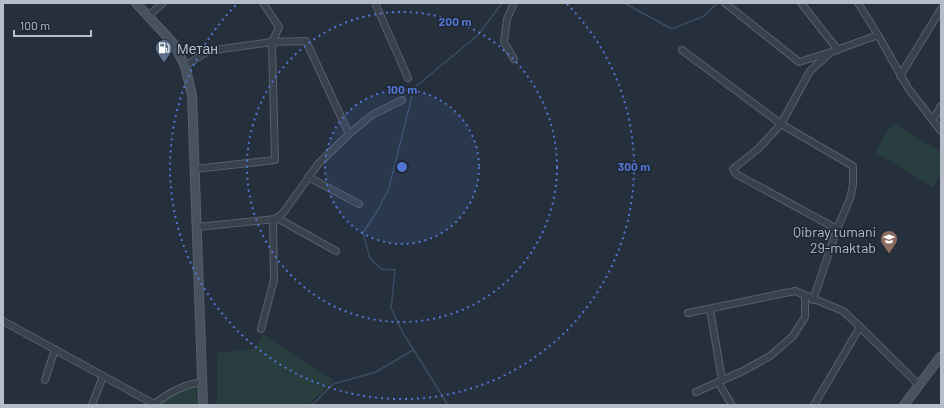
<svg xmlns="http://www.w3.org/2000/svg" width="944" height="408" viewBox="0 0 944 408" font-family="Barlow,sans-serif">
	<rect width="100%" height="100%" fill="#25303c"/>
	<g fill="#283e3e">
		<polygon points="893,123 941,152 941,174 933,187 875,152"/>
		<polygon points="262,334 334,380 308,405 217,405 217,353 255,349"/>
		<polygon points="190,387 196,387 197,405 158,405 171,396"/>
	</g>
	<g fill="none" stroke-linecap="round" stroke-linejoin="round">
		<g stroke="#3a4c63" stroke-width="1.5">
			<polyline points="624,3 672,29 704,16 717,3"/>
			<polyline points="312,405 333,384 376,372 413,350"/>
			<polyline points="448,405 403,333 391,308 395,270 381,269 370,258 363,233 379,208 389,188 414,88 478,35 502,3"/>
		</g>
		<defs>
			<g id="street">
				<polyline points="375,3 408,78"/>
				<polyline points="514,3 507,19 504,42 514,59"/>
				<polyline points="725,3 799,62 831,52 878,35"/>
				<polyline points="801,3 838,50"/>
				<polyline points="858,3 878,35 908,88 941,131"/>
				<polyline points="148,16 163,3"/>
				<polyline points="682,50 781,124 853,166 853,185 850,199 837,229 813,300"/>
				<polyline points="831,52 810,71 781,124 759,148 733,169 736,174 837,229"/>
				<polyline points="185,66 208,51 272,42 306,41 349,134"/>
				<polyline points="900,76 941,9"/>
				<polyline points="933,120 941,106"/>
				<polyline points="195,169 275,160 272,42 279,27 263,3"/>
				<polyline points="308,177 359,204"/>
				<polyline points="277,218 336,251"/>
				<polyline points="197,227 275,219 283,213 319,163 349,134 372,115 402,100"/>
				<polyline points="710,309 722,380"/>
				<polyline points="688,313 795,291 843,311 860,327 919,385"/>
				<polyline points="3,321 154,404"/>
				<polyline points="261,329 274,280 273,220"/>
				<polyline points="45,380 55,349"/>
				<polyline points="718,382 732,405"/>
				<polyline points="696,392 743,371 770,356 793,336 805,317 805,296"/>
				<polyline points="92,405 103,376"/>
				<path d="M 153,405 C 168,393 184,384 203,382"/>
				<polyline points="814,405 860,327"/>
			</g>
			<g id="secondary">
				<polyline points="136,3 174,44 185,66 192,95 203,405"/>
				<polyline points="904,405 941,356"/>
			</g>
		</defs>
		<use href="#street" stroke="#57606a" stroke-width="8"/>
		<use href="#secondary" stroke="#57606a" stroke-width="10"/>
		<use href="#street" stroke="#39424c" stroke-width="6"/>
		<use href="#secondary" stroke="#47515f" stroke-width="8"/>
	</g>
	<circle cx="402" cy="167" r="77" fill="#5275d2" fill-opacity=".12"/>
	<g fill="none" stroke="#5275d2" stroke-width="2" stroke-dasharray="2 4">
		<circle cx="402" cy="167" r="77"/>
		<circle cx="402" cy="167" r="155"/>
		<path d="M567 4A232 232 0 1 1 237 4"/>
	</g>
	<defs>
		<symbol id="fuel-pin" viewBox="-11 -11 22 30"><path d="M0 17L-7.5 6A9.5 9.5 0 1 1 7.5 6Z" fill="#5c6f8a" stroke="#1e2731"/><path d="M-5.5-6h7V0h2V4h1.3V-2.5L3-4.5l.8-.8L6-3V5H2.5V1h-1V6h-7ZM-4.2-4.7v3.2H.2V-4.7Z" fill="#fff"/></symbol>
		<symbol id="school-pin" viewBox="-11 -11 22 30"><path d="M0 17L-7.5 6A9.5 9.5 0 1 1 7.5 6Z" fill="#8d6e63" stroke="#1e2731"/><path d="M0-5L7-2L0 1L-7-2ZM-4 1L0 2.5L4 1V4Q0 6-4 4Z" fill="#fff"/></symbol>
	</defs>
	<g fill-rule="evenodd">
		<use href="#fuel-pin" x="154" y="38" width="20" height="27"/>
		<use href="#school-pin" x="879" y="229" width="20" height="27"/>
	</g>
	<g text-anchor="middle" dominant-baseline="central" stroke-width="3" stroke-linejoin="round" paint-order="stroke">
		<g font-size="14" fill="#b5bdc8" stroke="#1e2731" text-anchor="start">
			<text x="177" y="48">Метан</text>
			<text x="876" y="231" text-anchor="end">Qibray tumani<tspan x="876" dy="16">29-maktab</tspan></text>
		</g>
	</g>
	<circle cx="402" cy="167" r="6" fill="#5275d2" stroke="#1e2731" stroke-width="2"/>
	<g font-size="12" text-anchor="middle" font-weight="bold" fill="#5275d2" stroke="#1e2731" stroke-width="3" stroke-linejoin="round" paint-order="stroke">
		<text x="455" y="26">200 m</text>
		<text x="402" y="94">100 m</text>
		<text x="634" y="171">300 m</text>
	</g>
	<rect width="944" height="408" fill="none" stroke="#b5bdc8" stroke-width="8"/>
	<path d="M14 30v6h77v-6" fill="none" stroke="#b5bdc8" stroke-width="2"/>
	<text x="20" y="30" font-size="12" fill="#b5bdc8" stroke="#1e2731" stroke-width="3" paint-order="stroke">100 m</text>
</svg>
